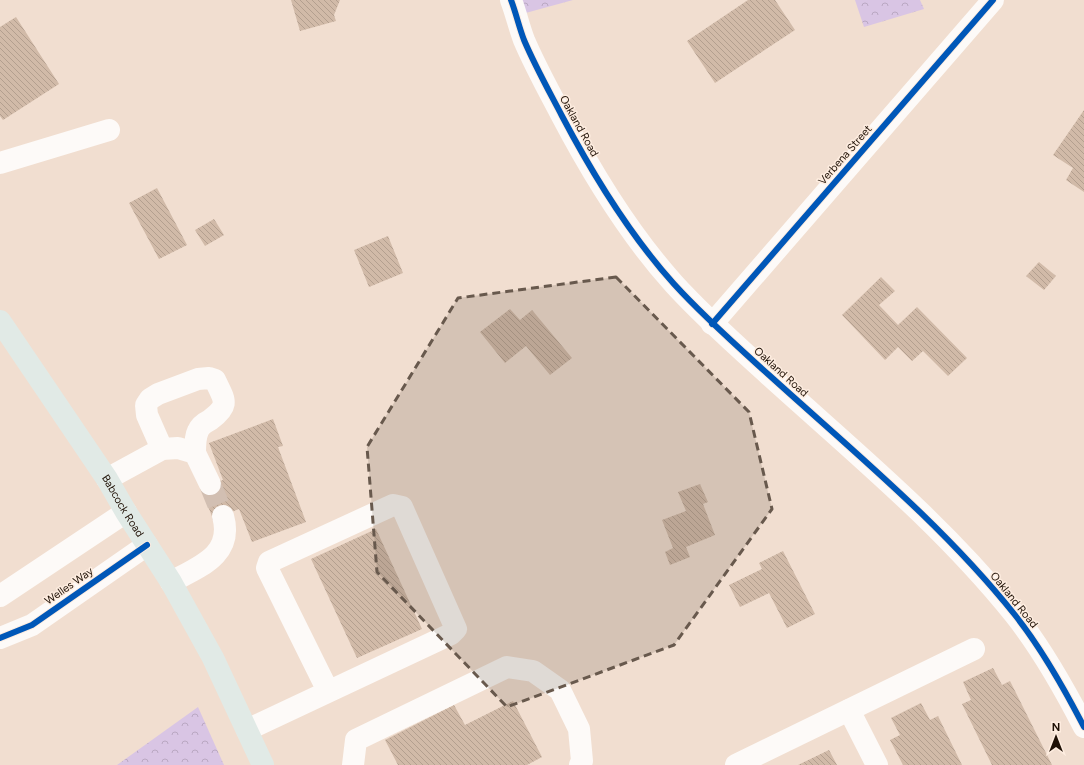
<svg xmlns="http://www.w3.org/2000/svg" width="1084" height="765" viewBox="0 0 1084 765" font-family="Figtree,sans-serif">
	<defs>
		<pattern id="forest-crowns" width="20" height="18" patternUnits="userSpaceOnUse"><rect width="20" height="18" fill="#d9c5e4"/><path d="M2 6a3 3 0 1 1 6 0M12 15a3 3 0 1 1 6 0" fill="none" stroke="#baa8c2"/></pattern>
		<pattern id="building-back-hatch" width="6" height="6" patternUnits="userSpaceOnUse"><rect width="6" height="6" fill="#d1baa8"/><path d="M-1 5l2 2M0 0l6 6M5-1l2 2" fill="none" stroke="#b39f8f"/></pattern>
	</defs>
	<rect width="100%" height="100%" fill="#f1ded0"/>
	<g fill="url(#forest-crowns)">
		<polygon points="518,0 573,0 522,14"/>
		<polygon points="855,0 920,0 924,9 864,27"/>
		<polygon points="198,707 224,765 117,765"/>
	</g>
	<g fill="url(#building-back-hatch)">
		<polygon points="291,0 340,0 334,15 336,21 300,31"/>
		<polygon points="748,0 775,0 795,30 715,83 687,41"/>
		<polygon points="16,17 59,84 3,120 0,116 0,27"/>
		<polygon points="1084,110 1084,192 1066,180 1073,168 1053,155"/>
		<polygon points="157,188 187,245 159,259 129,203"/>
		<polygon points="214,219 224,235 205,246 195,230"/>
		<polygon points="388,236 403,273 369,287 354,250"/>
		<polygon points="1039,262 1056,276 1044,290 1026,276"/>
		<polygon points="881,277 895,291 879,305 898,325 917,307 967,358 948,376 923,351 912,361 898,347 885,360 842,315"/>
		<polygon points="510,309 520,320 532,310 572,358 550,375 526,346 505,363 480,332"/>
		<polygon points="273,419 283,446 278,447 306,522 252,542 239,509 213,519 201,488 223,480 209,443"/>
		<polygon points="700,484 708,502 703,504 715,535 686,547 690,557 670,565 665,552 673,548 662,520 686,511 678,492"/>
		<polygon points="376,529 422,629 357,658 311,559"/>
		<polygon points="783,551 815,614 787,628 769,593 740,607 729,585 762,569 759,563"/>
		<polygon points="993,668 1002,685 1010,681 1052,765 992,765 962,704 971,700 963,682"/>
		<polygon points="513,701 542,757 527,765 398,765 385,740 454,705 465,725"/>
		<polygon points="921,703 930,720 938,716 962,765 903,765 890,740 900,735 891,718"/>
		<polygon points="829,750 837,765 798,765"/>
	</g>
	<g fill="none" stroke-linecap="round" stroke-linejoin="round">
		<polyline stroke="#d2bfb2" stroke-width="22" stroke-dasharray="22 11" stroke-linecap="butt" points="210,484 223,516"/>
		<g stroke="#fdfaf8" stroke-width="22">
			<path d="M 511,0 C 516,13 519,27 524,40 C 535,66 549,91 562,116 C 593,175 629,234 674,284 C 704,317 737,346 769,375 C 854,452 943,525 1015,615 C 1042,649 1064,688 1084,727"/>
			<polyline points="0,163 109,130"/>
			<polyline points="712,324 993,0"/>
			<path d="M 162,449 L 147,415 L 146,405 L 150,399 L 158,394 L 198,379 L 209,378 L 215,380 C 225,401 230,405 210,420 C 206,422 200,426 198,431 C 195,437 195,446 195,453"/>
			<polyline points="107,479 162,449 178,448 195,453 210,484"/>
			<path d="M 171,582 C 199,567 234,555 223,516"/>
			<polyline points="0,596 126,512"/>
			<polyline points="0,638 32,625 147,545"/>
			<polyline points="849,710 877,765"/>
			<polyline points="247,730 451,634 456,629 402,507 393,505 269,562 267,568 328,691"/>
			<polyline points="353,765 356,740 507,667 533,671 560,690 579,729 582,761 580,765"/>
			<polyline points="736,765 974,649"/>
		</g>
		<path stroke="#e1eae6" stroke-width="22" id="s1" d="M 0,321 L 107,479 L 126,512 L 171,582 L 213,658 L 263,765"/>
		<defs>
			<g id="cycleway">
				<path d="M 511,0 C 516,13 519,27 524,40 C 535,66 549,91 562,116 C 593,175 629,234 674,284 C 704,317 737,346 769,375 C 854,452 943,525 1015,615 C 1042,649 1064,688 1084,727"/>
				<polyline points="712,324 993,0"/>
				<polyline points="0,638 32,625 147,545"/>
			</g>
		</defs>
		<use href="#cycleway" stroke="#feede0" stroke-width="8"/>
		<use href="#cycleway" stroke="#0057b8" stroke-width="6"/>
	</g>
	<path fill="#68594d" fill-opacity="0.2" stroke="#68594d" stroke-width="3" stroke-dasharray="8 5" stroke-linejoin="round" d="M 616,277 L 749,412 L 772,509 L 674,645 L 507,707 L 377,572 L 367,447 L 458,298 Z"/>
	<g text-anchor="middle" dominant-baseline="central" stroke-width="3" stroke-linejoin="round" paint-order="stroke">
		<g font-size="11" fill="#1f1106" stroke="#feede0">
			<text transform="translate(579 126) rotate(61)">Oakland Road</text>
			<text transform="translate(845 155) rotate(-49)">Verbena Street</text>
			<text transform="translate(781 372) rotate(42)">Oakland Road</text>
			<text stroke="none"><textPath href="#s1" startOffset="222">Babcock Road</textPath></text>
			<text transform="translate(69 586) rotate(-35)">Welles Way</text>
			<text transform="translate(1014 600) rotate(51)">Oakland Road</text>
		</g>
	</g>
	<g transform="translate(1056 737)" stroke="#feede0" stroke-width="3" paint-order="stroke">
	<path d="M0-3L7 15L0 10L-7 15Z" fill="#1f1106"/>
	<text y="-6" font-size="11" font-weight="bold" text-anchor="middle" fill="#1f1106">N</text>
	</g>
</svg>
